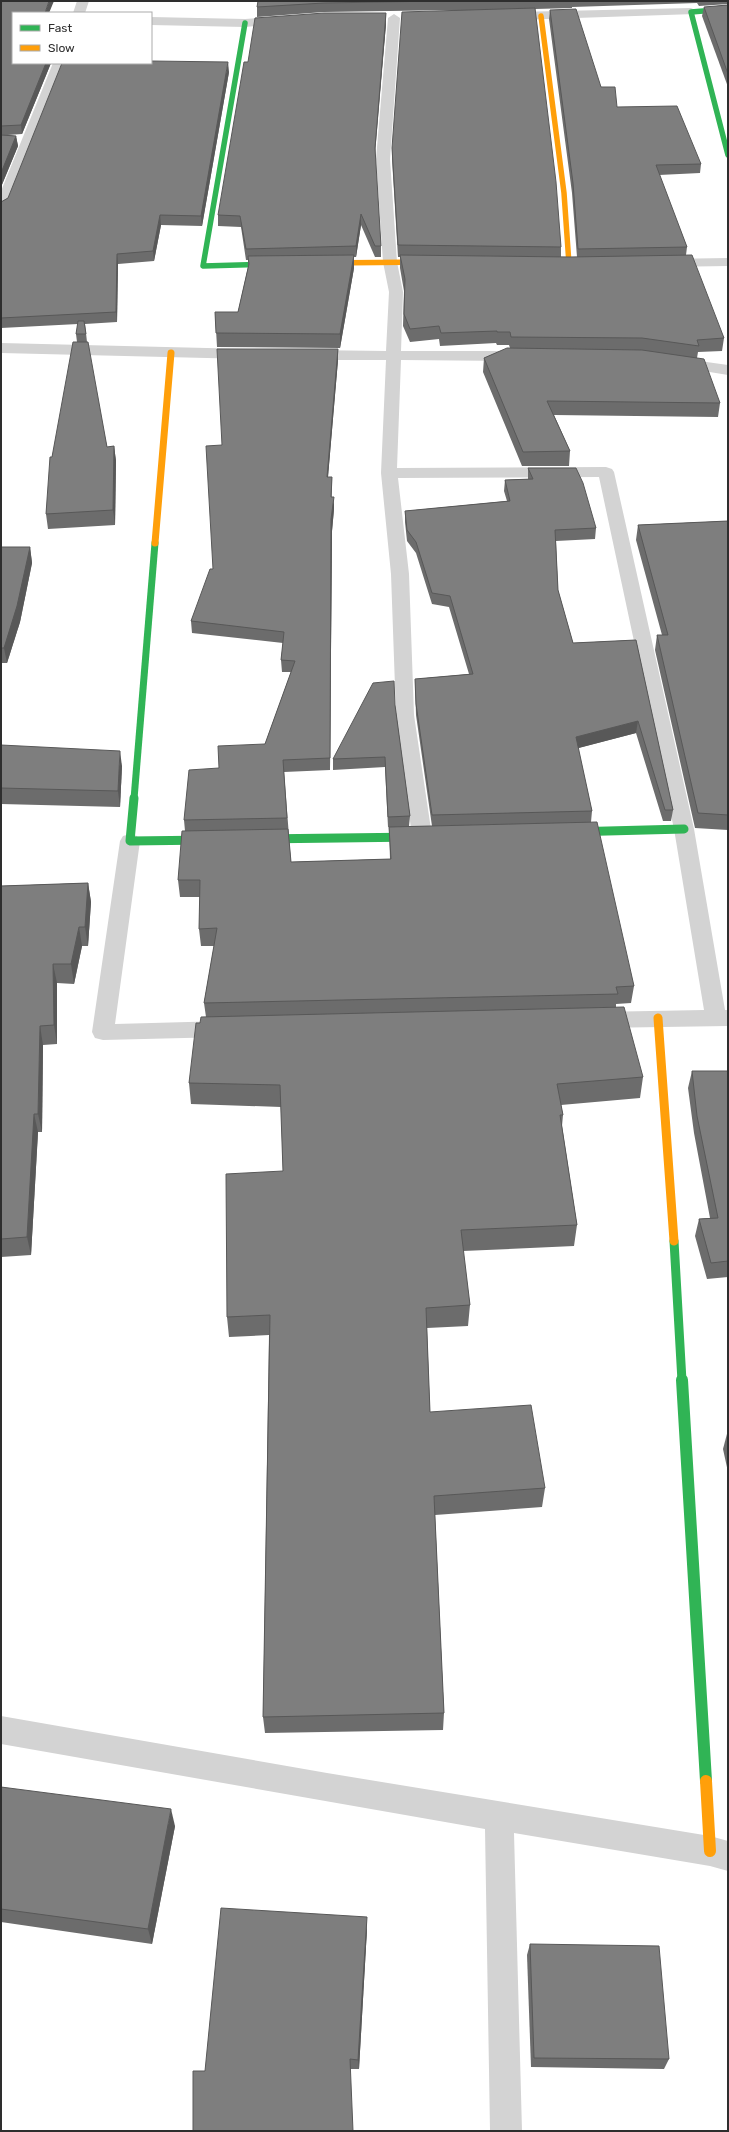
<svg xmlns="http://www.w3.org/2000/svg" width="729" height="2132" viewBox="0 0 729 2132" font-family="Rubik,sans-serif">
	<rect width="100%" height="100%" fill="#fff"/>
	<g fill="none" stroke-linecap="round" stroke-linejoin="round">
		<g fill="#d3d3d3" fill-rule="evenodd">
			<polygon points="77,1 89,1 85,13 73,13"/>
			<polygon points="691,8 695,10 697,12 695,14 516,20 510,16 516,12"/>
			<polygon points="394,14 400,18 390,159 397,262 403,292 401,351 518,351 523,353 526,356 523,359 518,361 401,360 397,468 606,467 612,469 614,472 694,829 725,1010 728,1010 728,1026 597,1028 589,1026 586,1020 589,1014 597,1012 704,1010 674,829 599,477 398,478 409,574 414,715 432,836 429,841 422,843 415,841 412,836 396,715 391,574 381,473 386,360 308,360 303,358 300,355 303,352 308,350 386,351 389,292 383,262 376,159 388,18"/>
			<polygon points="284,16 290,20 288,23 245,27 151,25 151,17 245,19"/>
			<polygon points="53,63 65,63 8,208 1,212 1,191"/>
			<polygon points="728,258 728,266 664,267 659,266 657,263 659,260 664,259"/>
			<polygon points="1,343 248,349 253,351 256,354 253,357 248,359 1,353"/>
			<polygon points="678,358 728,365 728,375 673,366 670,363 673,360"/>
			<polygon points="130,834 137,836 140,841 115,1024 225,1021 233,1023 236,1029 233,1035 225,1037 103,1040 95,1038 92,1032 120,841 123,836"/>
			<polygon points="1,1716 327,1773 710,1836 728,1841 728,1871 710,1866 514,1833 522,2131 490,2131 485,1829 1,1744"/>
		</g>
		<g stroke="#30b455" stroke-width="5.5">
			<polyline points="728,9 691,12 728,155"/>
			<polyline points="245,23 203,266 278,264"/>
		</g>
		<polyline stroke="#30b455" stroke-width="7" points="134,799 155,543"/>
		<g stroke="#30b455" stroke-width="9">
			<polyline points="134,798 130,841 211,840"/>
			<polyline points="569,832 684,829"/>
			<polyline points="259,839 419,837"/>
			<polyline points="674,1241 682,1381"/>
		</g>
		<polyline stroke="#30b455" stroke-width="12" points="682,1380 706,1781"/>
		<g stroke="#ff9f0a" stroke-width="5.5">
			<polyline points="541,16 564,193 569,264 546,264"/>
			<polyline points="324,263 430,262"/>
		</g>
		<polyline stroke="#ff9f0a" stroke-width="7" points="155,543 171,353"/>
		<polyline stroke="#ff9f0a" stroke-width="9" points="658,1018 674,1241"/>
		<polyline stroke="#ff9f0a" stroke-width="12" points="706,1781 710,1851"/>
	</g>
	<g fill="#6c6c6c">
		<polygon points="1,1 13,63 51,63 22,134 8,135 16,136 18,146 1,187"/>
		<polygon points="258,1 728,1 728,4 699,6 697,3 572,7 572,8 535,9 561,247 561,257 577,257 572,193 549,19 550,10 601,87 617,107 701,164 700,173 659,175 687,247 686,255 724,338 722,351 698,352 697,358 720,403 718,417 554,415 570,451 569,466 522,466 483,372 484,358 510,348 509,345 497,345 496,343 440,346 439,339 410,342 403,326 404,291 400,268 400,257 398,257 392,159 392,148 454,10 324,12 257,17 257,7"/>
		<polygon points="728,5 728,87 702,16 704,7"/>
		<polygon points="386,13 386,24 375,154 381,246 381,257 375,257 361,225 356,257 354,257 354,268 340,348 217,347 215,312 238,312 248,267 248,260 246,260 241,227 218,226 218,215"/>
		<polygon points="229,72 202,226 161,225 154,261 118,264 117,322 85,324 87,342 107,447 114,446 116,461 115,525 48,529 46,514 52,457 77,342 76,334 78,324 1,328 1,202"/>
		<polygon points="338,349 338,360 328,477 332,477 331,497 334,509 332,531 330,770 284,772 291,862 390,859 389,827 388,827 385,767 333,770 333,759 395,705 410,816 409,826 432,826 416,715 415,679 469,674 449,607 432,604 416,553 407,541 405,522 405,511 507,501 504,491 505,480 528,479 528,468 596,528 595,539 556,541 558,590 573,643 636,640 673,810 671,821 663,821 636,733 578,748 592,811 591,822 634,986 631,1003 616,1004 616,1007 643,1077 640,1098 561,1105 563,1115 562,1126 577,1225 574,1246 463,1251 470,1305 468,1326 427,1328 430,1412 545,1488 542,1507 435,1515 444,1713 443,1730 265,1733 263,1717 269,1335 229,1337 227,1317 283,1171 281,1107 191,1104 189,1083 200,1023 206,1017 204,1003 214,946 201,946 199,929 200,897 180,897 178,880 185,831 184,820 219,768 265,744 291,672 282,672 281,660 283,643 192,633 191,621 213,569 222,445"/>
		<polygon points="728,431 728,442 727,439"/>
		<polygon points="728,521 728,830 695,828 655,650 657,635 662,635 636,540 638,525"/>
		<polygon points="1,547 30,547 32,563 20,622 7,663 1,663"/>
		<polygon points="1,745 122,766 120,807 1,804"/>
		<polygon points="88,883 91,902 88,946 82,946 74,984 57,983 57,1044 43,1045 42,1132 38,1132 31,1255 1,1257 1,886"/>
		<polygon points="692,1071 728,1071 728,1277 707,1279 695,1236 699,1219 710,1218 694,1133 688,1088"/>
		<polygon points="728,1430 728,1472 723,1449"/>
		<polygon points="1,1787 175,1826 152,1944 1,1922"/>
		<polygon points="367,1929 359,2069 351,2069 205,2071"/>
		<polygon points="530,1944 669,2059 664,2069 531,2067 527,1955"/>
	</g>
	<g fill="#585858">
		<polygon points="49,1 54,1 49,13 45,13"/>
		<polygon points="386,13 386,24 374,159 375,148"/>
		<polygon points="228,62 229,72 202,226 201,216"/>
		<polygon points="46,63 51,63 22,134 21,125"/>
		<polygon points="16,136 18,146 1,187 1,173"/>
		<polygon points="361,214 361,225 356,257 356,246"/>
		<polygon points="160,215 161,225 154,261 153,251"/>
		<polygon points="117,254 118,264 117,322 116,312"/>
		<polygon points="354,255 354,268 340,348 340,334"/>
		<polygon points="338,349 338,360 327,488 327,477"/>
		<polygon points="114,446 116,461 115,525 113,510"/>
		<polygon points="332,477 332,488 331,509 331,497"/>
		<polygon points="334,497 334,509 332,531 330,770 331,519"/>
		<polygon points="30,547 32,563 20,622 7,663 4,648"/>
		<polygon points="638,721 636,733 575,749 576,737"/>
		<polygon points="120,751 122,766 120,807 118,791"/>
		<polygon points="88,883 91,902 88,946 85,927"/>
		<polygon points="79,927 82,946 74,984 71,964"/>
		<polygon points="53,964 57,983 57,1044 54,1025"/>
		<polygon points="40,1026 43,1045 42,1132 38,1114"/>
		<polygon points="34,1114 38,1132 31,1255 27,1237"/>
		<polygon points="171,1809 175,1826 152,1944 148,1929"/>
		<polygon points="367,1917 367,1929 359,2069 358,2060"/>
	</g>
	<g fill="#7e7e7e" stroke="#585858">
		<polygon points="1,1 49,1 45,13 13,13 13,63 46,63 21,125 1,126"/>
		<polygon points="258,1 438,1 324,3 257,7"/>
		<polygon points="728,5 728,74 704,7"/>
		<polygon points="535,8 556,182 561,247 398,245 392,148 402,12"/>
		<polygon points="576,9 601,87 615,87 617,107 677,106 701,164 656,165 687,247 578,249 573,183 550,10"/>
		<polygon points="324,13 386,13 375,148 381,246 375,246 361,214 356,246 246,249 240,216 218,215 244,62 248,62 255,18"/>
		<polygon points="151,61 228,62 201,216 160,215 153,251 117,254 116,312 1,318 1,202 8,198 62,63 151,63"/>
		<polygon points="1,135 16,136 1,173"/>
		<polygon points="354,255 340,334 216,333 215,312 238,312 249,264 248,256"/>
		<polygon points="400,255 570,257 692,255 724,338 697,340 699,346 642,338 511,337 510,332 497,332 497,331 441,333 439,326 410,329 404,314 405,279"/>
		<polygon points="78,321 84,321 86,334 76,334"/>
		<polygon points="73,342 88,342 107,447 114,446 113,510 46,514 50,457 52,457"/>
		<polygon points="507,348 642,350 704,359 720,403 547,401 570,451 523,452 484,358"/>
		<polygon points="217,349 338,349 327,477 332,477 331,497 334,497 331,519 330,758 283,760 287,818 184,820 189,770 219,768 218,746 265,744 295,661 281,660 284,632 191,621 210,569 213,569 206,446 222,445"/>
		<polygon points="528,468 576,468 583,483 596,528 555,530 558,590 573,643 636,640 673,810 665,810 638,721 576,737 592,811 432,815 416,704 415,679 473,674 450,596 432,593 416,542 407,530 405,511 510,501 505,480 533,479"/>
		<polygon points="728,521 728,815 698,813 657,635 668,635 638,525"/>
		<polygon points="1,547 30,547 17,606 4,648 1,648"/>
		<polygon points="394,681 395,705 410,816 388,817 385,757 333,759 373,683"/>
		<polygon points="1,745 120,751 118,791 1,788"/>
		<polygon points="597,822 634,986 616,987 618,994 204,1003 217,928 199,929 200,880 178,880 182,831 288,829 291,862 391,859 389,827"/>
		<polygon points="88,883 85,927 79,927 71,964 53,964 54,1025 40,1026 38,1114 34,1114 27,1237 1,1239 1,886"/>
		<polygon points="624,1007 643,1077 557,1084 563,1115 560,1115 577,1225 461,1230 470,1305 426,1308 430,1412 531,1405 545,1488 434,1496 444,1713 263,1717 270,1315 227,1317 226,1174 283,1171 280,1085 189,1083 196,1023 200,1023 201,1017"/>
		<polygon points="692,1071 728,1071 728,1261 711,1263 699,1219 718,1218 697,1116"/>
		<polygon points="1,1787 171,1809 148,1929 1,1909"/>
		<polygon points="221,1908 367,1917 358,2060 350,2059 353,2131 193,2131 193,2071 205,2071"/>
		<polygon points="530,1944 659,1946 669,2059 534,2058"/>
	</g>
	<rect width="729" height="2132" fill="none" stroke="#2e2e2e" stroke-width="4"/>
	<rect x="12" y="12" width="140" height="52" fill="#ffffff" stroke="#ababab"/>
	<rect x="20" y="25" width="20" height="6" fill="#30b455" stroke="#ababab"/>
	<text x="48" y="32" font-size="12" fill="#2e2e2e">Fast</text>
	<rect x="20" y="45" width="20" height="6" fill="#ff9f0a" stroke="#ababab"/>
	<text x="48" y="52" font-size="12" fill="#2e2e2e">Slow</text>
</svg>
